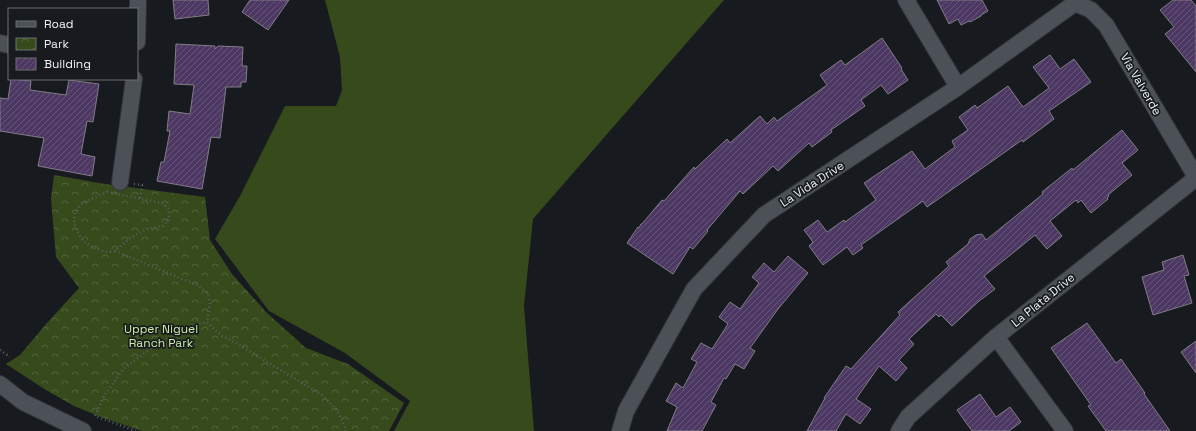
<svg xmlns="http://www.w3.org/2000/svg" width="1196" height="431" viewBox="0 0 1196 431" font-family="'Space Grotesk',sans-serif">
	<defs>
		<pattern id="park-crowns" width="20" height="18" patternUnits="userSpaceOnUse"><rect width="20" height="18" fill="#364a1b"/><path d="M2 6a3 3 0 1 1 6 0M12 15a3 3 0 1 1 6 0" fill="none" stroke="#53653d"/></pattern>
		<pattern id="building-hatch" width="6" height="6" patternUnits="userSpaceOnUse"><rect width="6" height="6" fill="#4d3763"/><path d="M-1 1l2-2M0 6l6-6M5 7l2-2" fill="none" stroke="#67547a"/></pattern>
	</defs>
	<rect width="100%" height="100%" fill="#171b20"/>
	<polygon fill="#364a1b" points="325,0 724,0 533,219 524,306 534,431 394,431 410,401 345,353 269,311 215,239 240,196 285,106 336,106 342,90 340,57"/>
	<polygon fill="url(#park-crowns)" points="54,175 105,184 205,197 210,240 232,274 266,312 306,348 348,364 404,403 389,431 142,431 101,417 74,406 46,390 6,364 20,355 47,323 79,288 56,257 51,199"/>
	<g fill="url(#building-hatch)" stroke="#817d85">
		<polygon points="173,0 208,0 209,15 175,19"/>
		<polygon points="250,0 289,0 268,30 242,12"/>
		<polygon points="937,0 982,0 988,11 981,15 981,16 970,22 969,21 961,25 958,19 949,24"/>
		<polygon points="1173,0 1191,0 1196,6 1196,72 1165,34 1174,27 1160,10"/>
		<polygon points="882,38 902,68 901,69 908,80 888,94 881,85 861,100 865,106 831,130 832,132 812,147 809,143 778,171 773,166 743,194 740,191 707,230 708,231 693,249 690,247 673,274 627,243 638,227 639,228 641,224 642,224 662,200 664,201 694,167 695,169 727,139 730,143 760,116 767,124 774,117 777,121 827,85 820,75 841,60 845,65"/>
		<polygon points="176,44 215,46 215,49 218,46 243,47 242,66 247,66 246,82 241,82 241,87 226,87 220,138 211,137 202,189 157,181 161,162 164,162 170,131 167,131 169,111 190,114 194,85 174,84"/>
		<polygon points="1050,55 1060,69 1074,59 1091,82 1049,111 1054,119 1023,142 1022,140 927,207 923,201 861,245 863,248 853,255 847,247 823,265 809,246 813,242 804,230 818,220 827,232 844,220 845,222 876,200 864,183 912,151 925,169 955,147 952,141 968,130 959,117 975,105 977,108 1008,86 1023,107 1049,88 1033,67"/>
		<polygon points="11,79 31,81 30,90 66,95 69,80 99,84 93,122 87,121 81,154 95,157 92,176 38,166 44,138 0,131 0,98 8,99"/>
		<polygon points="1122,130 1138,150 1122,163 1132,175 1108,195 1109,196 1107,198 1108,199 1091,213 1081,200 1078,203 1076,200 1050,221 1062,236 1047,249 1035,235 1014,252 984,276 995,289 979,301 952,326 941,315 939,317 936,314 909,339 914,344 899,360 907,368 896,381 879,366 856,399 871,409 860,424 846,414 836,431 807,431 825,398 824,398 846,366 851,369 900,315 898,312 949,266 946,262 968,244 970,239 976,235 982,234 986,240 1043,194 1042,192 1072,168 1073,170"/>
		<polygon points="1183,255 1189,275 1184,276 1192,303 1153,315 1142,277 1164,270 1162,262"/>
		<polygon points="788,256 808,273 778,309 750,348 755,351 744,369 735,364 726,379 724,378 711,402 716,405 702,431 667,431 677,407 666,401 676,383 683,388 697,362 691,359 701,343 712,349 728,324 719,317 730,302 740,309 759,283 752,277 764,263 774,272"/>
		<polygon points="1087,323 1116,363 1121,359 1145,393 1144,394 1170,431 1106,431 1088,406 1091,405 1051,348"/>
		<polygon points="1196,341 1196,373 1181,352"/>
		<polygon points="980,394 996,417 1010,407 1021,422 1009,431 972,431 957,410"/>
	</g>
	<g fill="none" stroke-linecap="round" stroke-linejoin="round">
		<defs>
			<g id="minor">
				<polyline points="906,0 958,87"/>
				<polyline points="137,42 138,0"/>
				<polyline points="0,43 9,45"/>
				<polyline points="120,182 134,79"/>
				<polyline points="996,337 1065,431"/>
				<polyline points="0,384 23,402 83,431"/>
				<polyline points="620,431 626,411 694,289 764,215 958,87 1075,3 1091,10 1106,25 1196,177"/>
				<polyline points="899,431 908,417 996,337 1196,178"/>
			</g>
		</defs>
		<use href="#minor" stroke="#323539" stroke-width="18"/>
		<g stroke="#5c6064" stroke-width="2.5" stroke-dasharray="1 3" stroke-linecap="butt">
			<polyline points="134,184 142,185 140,198"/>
			<polygon points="107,192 162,203 169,209 169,219 163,226 147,229 130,238 115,251 105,252 92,247 82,240 74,224 75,213 81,204"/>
			<polyline points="115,251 197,285 207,293 210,302 207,322"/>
			<polyline points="0,350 10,357"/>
			<polyline points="136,431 95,416 104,396 123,369 154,346 191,326 207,322 222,336 236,343 322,395 337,410 345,427 345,431"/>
		</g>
		<use href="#minor" stroke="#4c5157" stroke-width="16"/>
	</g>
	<g text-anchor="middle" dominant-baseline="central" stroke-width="3.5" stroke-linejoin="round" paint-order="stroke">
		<g font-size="12" fill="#edf1f4" stroke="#171b20">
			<text transform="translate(1141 84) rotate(60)">Via Valverde</text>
			<text transform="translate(812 184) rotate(-33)">La Vida Drive</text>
			<text transform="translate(1043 300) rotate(-39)">La Plata Drive</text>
		</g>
		<g font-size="12" fill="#caeda0" stroke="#171b20">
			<text x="161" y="329">Upper Niguel<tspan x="161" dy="14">Ranch Park</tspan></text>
		</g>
	</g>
	<rect x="8" y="8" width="130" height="72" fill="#171b20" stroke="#6d7175"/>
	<rect x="16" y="21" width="20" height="6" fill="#4c5157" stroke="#6d7175"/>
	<text x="44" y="28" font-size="12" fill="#edf1f4">Road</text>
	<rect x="16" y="38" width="20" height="12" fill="url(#park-crowns)" stroke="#6d7175"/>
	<text x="44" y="48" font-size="12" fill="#edf1f4">Park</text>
	<rect x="16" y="58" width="20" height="12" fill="url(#building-hatch)" stroke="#6d7175"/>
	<text x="44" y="68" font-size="12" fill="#edf1f4">Building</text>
</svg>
